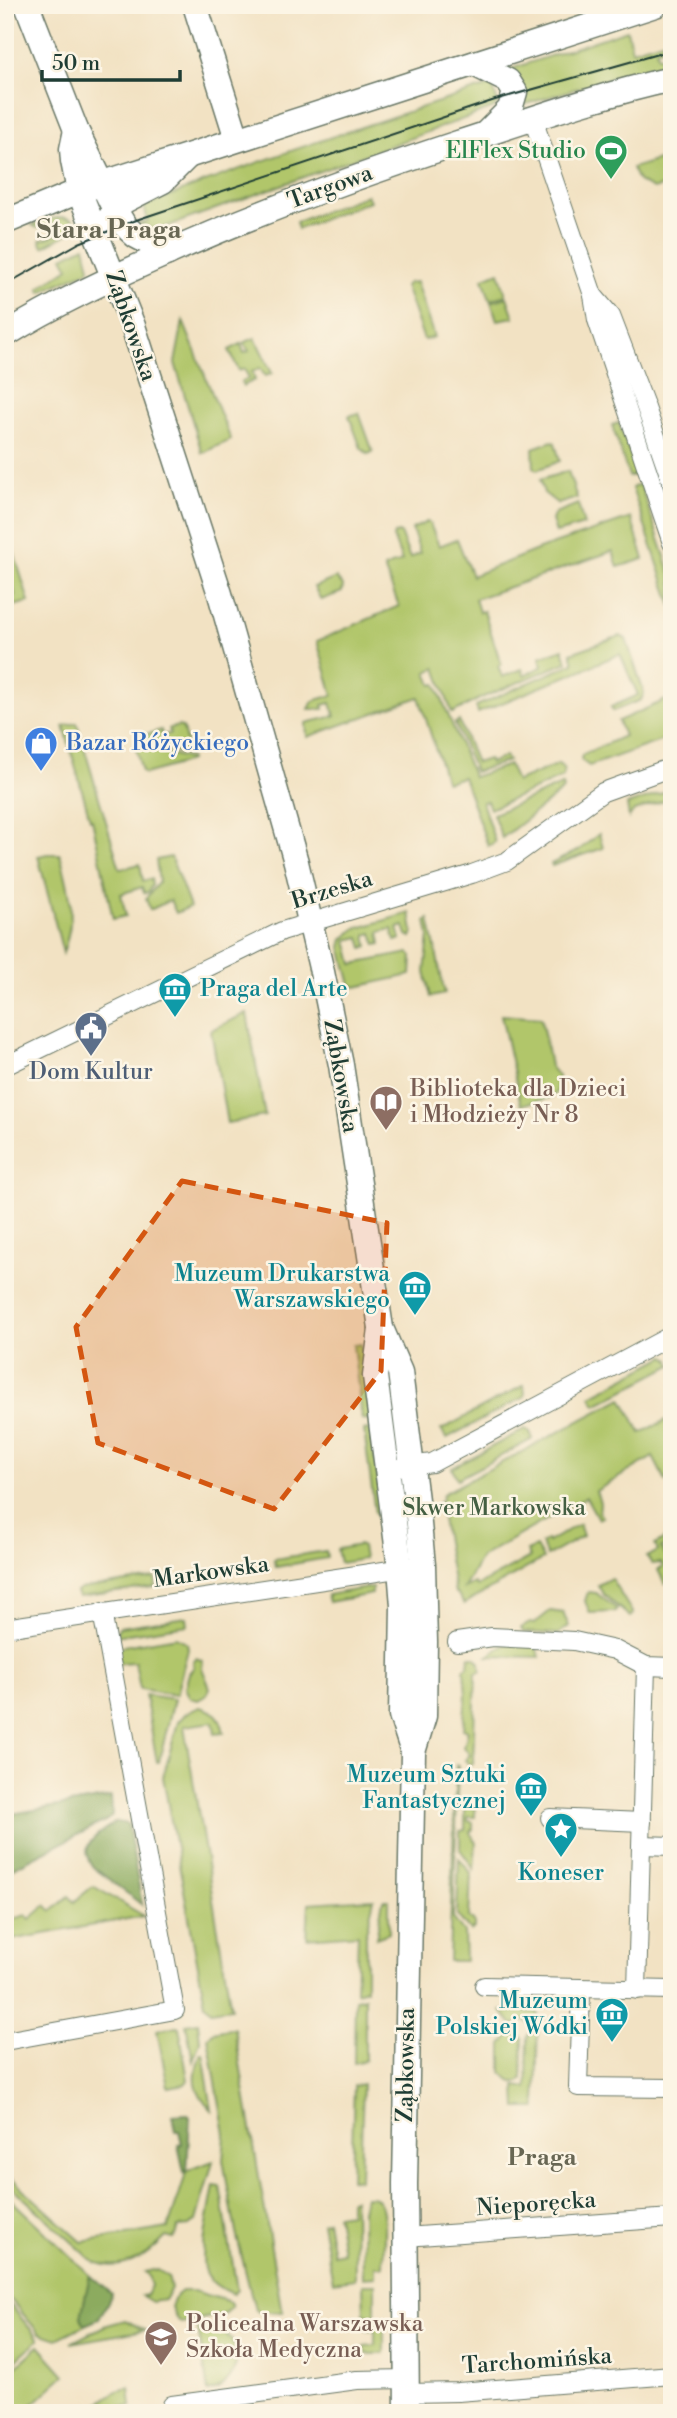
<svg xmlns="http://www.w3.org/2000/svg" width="677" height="2418" viewBox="0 0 677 2418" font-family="'Libre Bodoni',serif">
	<rect width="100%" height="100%" fill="#fcf5e5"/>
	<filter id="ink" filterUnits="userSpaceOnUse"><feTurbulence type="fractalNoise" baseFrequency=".0143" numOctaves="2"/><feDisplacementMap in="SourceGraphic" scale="14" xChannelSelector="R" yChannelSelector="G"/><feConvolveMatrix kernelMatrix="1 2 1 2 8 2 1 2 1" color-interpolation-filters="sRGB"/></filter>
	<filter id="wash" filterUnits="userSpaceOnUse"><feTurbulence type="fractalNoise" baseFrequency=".00686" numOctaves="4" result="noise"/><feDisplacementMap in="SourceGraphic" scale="28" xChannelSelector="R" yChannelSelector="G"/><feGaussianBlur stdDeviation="1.57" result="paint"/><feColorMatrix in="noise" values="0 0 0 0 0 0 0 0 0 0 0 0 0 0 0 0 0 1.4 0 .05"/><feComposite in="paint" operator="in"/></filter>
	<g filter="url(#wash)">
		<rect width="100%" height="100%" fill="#f2e2c3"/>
		<g fill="#b1c66a" stroke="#68824f" stroke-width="2">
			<polygon points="627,30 632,50 672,38 672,52 670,46 656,50 658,57 672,56 672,68 621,75 523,105 508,70"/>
			<path d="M 492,85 L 498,103 L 494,108 L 163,228 L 153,229 L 139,224 L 148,221 L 144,206 C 257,160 375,122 492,85 Z"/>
			<polygon points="668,157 672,161 672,184 653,189 638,181 632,168"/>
			<polygon points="367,195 370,201 298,229 296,222"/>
			<polygon points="64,217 72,219 79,228 43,247 40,240 59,234 55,223 37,228 32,225 50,219"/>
			<polygon points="85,246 90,268 87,271 41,292 39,288 69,268 63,257"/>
			<polygon points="499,272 506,295 490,300 483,278"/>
			<polygon points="416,282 434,337 424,340 405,286 408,283"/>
			<polygon points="507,297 514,317 497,320 491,302"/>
			<polygon points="183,321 231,440 202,453 175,363"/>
			<polygon points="255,338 272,373 265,376 260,368 252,372 255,380 243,386 241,382 249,378 244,369 239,371 229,350 241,344 244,353 249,351 243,343"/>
			<polygon points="359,413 373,452 368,454 361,448 349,416"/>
			<polygon points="619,423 637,474 629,477 612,425"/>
			<polygon points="552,441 555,443 560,461 537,470 534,468 533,448"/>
			<polygon points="568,471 577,498 558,504 544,493 540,480"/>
			<polygon points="640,484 672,577 672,606 632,488"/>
			<polygon points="578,504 584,525 556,533 552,520 555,513"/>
			<polygon points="631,518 644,559 618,567 613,551 475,599 479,612 484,611 501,664 498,666 502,677 522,669 524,675 542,667 540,657 563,649 567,662 481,698 452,713 436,668 427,672 432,685 436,684 473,777 509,765 516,782 558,764 564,768 563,777 490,809 487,801 482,802 495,842 488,846 463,777 446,782 419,697 307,737 306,723 335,716 331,703 323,705 324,709 309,709 313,701 333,695 317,641 399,606 384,568 402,561 393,537 394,534 400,533 410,558 420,553 412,529 427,522 430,524 439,546 457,539 472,576 542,548"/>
			<polygon points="5,522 29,602 9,607 7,598 15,595 9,573 5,574"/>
			<polygon points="336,578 343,586 342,592 321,600 314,587"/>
			<polygon points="620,636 626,639 644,693 641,700 613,711 611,707 638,695 620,654 478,713 476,706 574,663 571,653"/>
			<polygon points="668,699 672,706 672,737 589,766 581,760 582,755 586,753 624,736 618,721"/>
			<polygon points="459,721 476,763 488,759 490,763 505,756 508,761 475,772 455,723"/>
			<polygon points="77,723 120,869 140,864 143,881 151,879 152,885 148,892 144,893 142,887 121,894 126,916 113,919 92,819 90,819 64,726"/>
			<polygon points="179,726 183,728 189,755 136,741 140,736 161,730 162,735 170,734 169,728"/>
			<polygon points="135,745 190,759 190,761 145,774 142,772"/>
			<polygon points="562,785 563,790 502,838 493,814"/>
			<polygon points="672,790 672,798 634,811 629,818 627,805"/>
			<polygon points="599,834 603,848 552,866 551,864 579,850"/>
			<path d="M 48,854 L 60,854 C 70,893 77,913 63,953 L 38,856 Z"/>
			<polygon points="171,857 190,907 176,913 170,900 150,910 146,898 159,882 156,860"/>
			<polygon points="410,913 413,932 411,937 407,935 404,926 398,928 401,939 395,941 392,929 379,932 381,944 376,945 372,933 366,935 368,946 363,948 360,937 347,940 353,964 409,953 412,956 411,975 356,987 351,985 341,947 343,939 355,929"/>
			<polygon points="429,919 445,994 431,997 425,972 429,936 426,921"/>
			<polygon points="247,1013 265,1116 227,1123 211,1030"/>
			<polygon points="501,1015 541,1018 550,1066 558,1076 557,1092 552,1097 521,1105"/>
			<polygon points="361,1344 371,1414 369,1419 362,1420 353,1345"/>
			<polygon points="665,1356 669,1358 672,1365 596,1405 591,1396"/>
			<polygon points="524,1385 525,1397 447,1438 441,1430"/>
			<polygon points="622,1398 641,1433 672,1417 672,1478 666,1482 653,1457 596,1491 600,1503 599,1513 602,1517 598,1519 586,1497 481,1557 464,1588 474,1583 477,1586 530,1557 527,1551 536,1547 543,1559 464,1604 457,1593 455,1593 439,1502 442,1500 443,1494"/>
			<polygon points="370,1429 384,1520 375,1513 364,1430"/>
			<polygon points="525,1429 530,1432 533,1439 457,1479 452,1468"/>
			<polygon points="579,1524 583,1536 547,1556 541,1544 547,1540 548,1542"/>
			<polygon points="672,1535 672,1540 661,1548 672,1567 672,1580 665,1584 658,1570 663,1567 661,1563 652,1564 647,1557 658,1551 655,1545"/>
			<polygon points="359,1545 362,1547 364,1559 340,1563 337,1549"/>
			<polygon points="326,1551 327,1558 276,1567 274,1559"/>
			<polygon points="155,1578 156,1587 78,1597 76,1592 80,1589"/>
			<polygon points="611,1578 633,1614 630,1617 603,1594 598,1585"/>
			<polygon points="372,1587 372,1594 329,1602 327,1595"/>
			<polygon points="588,1592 596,1593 617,1609 614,1612 590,1613 585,1601"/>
			<polygon points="550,1611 563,1613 569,1626 558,1634 523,1632 521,1628 530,1623 534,1624"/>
			<polygon points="187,1617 188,1625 115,1636 119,1627"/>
			<polygon points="177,1637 187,1643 188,1649 176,1695 140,1689 135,1662 119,1663 117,1647"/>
			<polygon points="506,1644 535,1644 540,1657 488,1656"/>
			<polygon points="469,1657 475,1657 479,1661 481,1672 476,1672 473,1764 469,1764 465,1760 470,1755 464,1747 468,1731 463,1729 466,1695 464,1669 468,1666"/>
			<polygon points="196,1658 203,1661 202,1668 210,1688 206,1696 198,1700 190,1698 185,1688 189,1673 194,1667 193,1662"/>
			<polygon points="145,1695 174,1699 159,1762 157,1762"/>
			<path d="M 200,1707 C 216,1711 221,1717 224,1733 L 215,1734 L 213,1722 L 184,1726 L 231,2008 L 211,2011 L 205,2004 L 163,1777 L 178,1722 L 186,1713 Z"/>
			<polygon points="456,1765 458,1765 453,1918 464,1933 465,1961 449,1961"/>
			<polygon points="465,1806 475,1808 475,1817 468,1817 468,1821 473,1822 473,1829 470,1832 476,1843 474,1869 460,1849 460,1831 465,1830"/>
			<polygon points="459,1858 471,1873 469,1917 474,1922 474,1928 470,1931 457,1915"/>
			<polygon points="93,1886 144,1916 5,1941 5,1921 26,1915 30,1919 46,1905 52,1911 69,1896 74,1902"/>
			<polygon points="374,1899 366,1932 366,1989 356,1992 358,1934 307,1938 309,1903"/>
			<polygon points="383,1900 389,1900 389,1933 376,1938"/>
			<polygon points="365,1997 365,2060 354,2063 355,1999"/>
			<polygon points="502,2011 538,2012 536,2108 517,2108 516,2086 527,2088 528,2037 534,2027 524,2020 519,2024 512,2024"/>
			<polygon points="198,2022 200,2041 193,2061 186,2024"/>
			<polygon points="177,2026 179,2027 188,2080 185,2084 168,2087 157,2030"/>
			<polygon points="234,2028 281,2307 283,2312 258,2312 255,2310 236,2233 223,2160 225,2134 208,2037 213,2032"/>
			<polygon points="511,2033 520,2035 523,2039 522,2079 519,2082 512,2082 502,2072 502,2044"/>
			<path d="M 201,2053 L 203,2053 L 212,2110 C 193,2091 192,2077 201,2053 Z"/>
			<polygon points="363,2084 360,2177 360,2179 351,2180 354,2086"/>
			<path d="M 213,2161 L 196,2221 L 190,2226 L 178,2227 L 174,2239 L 166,2237 C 147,2257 122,2273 94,2262 L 5,2181 L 5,2173 L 82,2242 L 168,2228 L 187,2171 Z"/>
			<path d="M 214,2185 L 220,2186 L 237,2290 L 233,2294 C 222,2290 207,2281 204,2269 C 200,2249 211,2206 214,2185 Z"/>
			<polygon points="5,2194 90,2275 81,2317 85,2325 57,2339 39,2333 5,2293"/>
			<path d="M 365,2197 C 372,2197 377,2197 380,2203 C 387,2214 383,2252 383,2266 L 375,2266 L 375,2277 L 363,2278 L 362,2211 Z"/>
			<polygon points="354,2199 355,2279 333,2282 322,2223 327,2221 333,2254 343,2252 337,2215 350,2213 350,2200"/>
			<polygon points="157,2269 168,2277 171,2288 164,2300 152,2302 142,2296 146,2295 151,2286 148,2275 145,2272"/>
			<polygon points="363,2284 375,2284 375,2315 364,2315"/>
			<polygon points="181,2291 194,2291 230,2302 232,2306 225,2314 181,2323 176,2318 171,2307 176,2295"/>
			<polygon points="5,2299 39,2339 5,2370"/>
			<polygon points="125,2320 145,2330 71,2343 104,2326"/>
			<polygon points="364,2320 384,2320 384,2354 367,2354 364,2352 364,2346 375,2345 375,2330 364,2329"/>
			<path d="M 214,2327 C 246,2337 243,2385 208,2392 L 198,2328 Z"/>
			<polygon points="39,2346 65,2375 23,2413 5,2413 5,2377"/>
			<polygon points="130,2388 132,2406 84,2413 117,2391"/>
		</g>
		<g fill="#8cab5e" stroke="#567449" stroke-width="2">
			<polygon points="111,1797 112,1815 107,1820 5,1872 5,1815"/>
			<path d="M 116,1822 L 128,1824 L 142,1905 L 93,1867 C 76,1845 100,1832 116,1822 Z"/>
			<polygon points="187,2114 190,2117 187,2171 184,2172 178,2145 182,2144 179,2131 176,2131 173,2115"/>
			<polygon points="90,2275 112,2294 99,2319 85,2325 81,2317"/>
		</g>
	</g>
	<g filter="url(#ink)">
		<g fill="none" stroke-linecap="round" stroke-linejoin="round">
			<defs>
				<g id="street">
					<polyline points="533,119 593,295 597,320 672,543"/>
					<polyline points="593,295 611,316 645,405 672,483"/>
					<polyline points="5,1066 282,931 472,874 507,861 603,792 672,767"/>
					<polyline points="403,1467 432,1463 672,1335"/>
					<polyline points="5,1628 410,1567"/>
					<polyline points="457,1642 492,1637 574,1641 615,1650 646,1666 672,1667"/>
					<polyline points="550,1818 642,1822"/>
					<polyline points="642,1845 672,1846"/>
					<polyline points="484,1986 672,1990"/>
					<polyline points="581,1989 578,2087 672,2088"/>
					<polyline points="637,1990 646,1666"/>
					<polyline points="5,2041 175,2010 102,1612"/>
					<polyline points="405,2237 672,2218"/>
					<polyline points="407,2393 458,2392 672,2375"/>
					<polyline points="172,2405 357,2380 407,2379"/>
				</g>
				<g id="secondary">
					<polyline points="27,5 76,130 115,210 124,225 136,236 168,253"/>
					<polyline points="195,5 237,139"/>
					<polyline points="474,64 508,81 515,92 510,109 488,131"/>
					<polyline points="76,130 72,149 73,161 79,191 133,326 220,594 296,862 322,972 341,1065 381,1328 400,1372 419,1524 423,1565 425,1642 424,1716 413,1752 405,2184 407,2413"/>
					<polyline points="5,222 79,191 655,5"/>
					<polyline points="106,224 115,210 124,201 163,181 187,157"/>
					<path d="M 5,335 C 55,304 107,280 161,256 C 258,212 357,176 458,143 C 529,120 599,95 672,79"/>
					<polyline points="381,1329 375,1376 400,1568 403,1606 401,1715 413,1752"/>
				</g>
			</defs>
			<use href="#street" stroke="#697766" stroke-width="20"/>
			<use href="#secondary" stroke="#697766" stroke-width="27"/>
			<use href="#street" stroke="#fff" stroke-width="18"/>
			<use href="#secondary" stroke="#fff" stroke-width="24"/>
			<polyline stroke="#1f3d34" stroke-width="2" points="5,285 79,243 139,219 495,100 672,50"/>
		</g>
	</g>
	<path fill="#d45610" fill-opacity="0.2" stroke="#d45610" stroke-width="5" stroke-dasharray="14 9" stroke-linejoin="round" d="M 182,1181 L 387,1223 L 381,1371 L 274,1509 L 98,1443 L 76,1327 Z"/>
	<defs>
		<symbol id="stadium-pin" viewBox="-11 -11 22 30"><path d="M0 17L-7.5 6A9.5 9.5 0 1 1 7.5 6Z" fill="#2e9e5b" stroke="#fcf5e5"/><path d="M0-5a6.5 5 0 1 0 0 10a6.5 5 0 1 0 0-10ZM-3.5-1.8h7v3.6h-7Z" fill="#fff"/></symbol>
		<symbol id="shop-pin" viewBox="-11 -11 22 30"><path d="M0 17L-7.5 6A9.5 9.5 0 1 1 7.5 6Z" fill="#3f7fe0" stroke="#fcf5e5"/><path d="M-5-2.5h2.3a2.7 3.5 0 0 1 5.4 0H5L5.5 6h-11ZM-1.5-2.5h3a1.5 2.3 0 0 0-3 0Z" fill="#fff"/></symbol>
		<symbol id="museum-pin" viewBox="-11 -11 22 30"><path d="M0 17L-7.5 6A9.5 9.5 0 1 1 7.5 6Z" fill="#0f9aa8" stroke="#fcf5e5"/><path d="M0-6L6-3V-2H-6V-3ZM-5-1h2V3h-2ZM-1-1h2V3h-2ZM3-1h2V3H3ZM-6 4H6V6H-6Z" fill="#fff"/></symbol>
		<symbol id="civic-pin" viewBox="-11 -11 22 30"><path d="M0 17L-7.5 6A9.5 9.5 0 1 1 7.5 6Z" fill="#5c6f8a" stroke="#fcf5e5"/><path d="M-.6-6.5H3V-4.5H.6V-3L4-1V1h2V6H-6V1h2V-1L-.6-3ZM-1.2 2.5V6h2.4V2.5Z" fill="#fff"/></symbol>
		<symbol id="library-pin" viewBox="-11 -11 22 30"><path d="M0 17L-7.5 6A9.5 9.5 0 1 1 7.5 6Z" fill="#8d6e63" stroke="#fcf5e5"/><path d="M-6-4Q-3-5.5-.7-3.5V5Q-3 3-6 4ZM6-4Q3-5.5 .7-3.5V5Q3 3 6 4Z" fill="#fff"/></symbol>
		<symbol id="sight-pin" viewBox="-11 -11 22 30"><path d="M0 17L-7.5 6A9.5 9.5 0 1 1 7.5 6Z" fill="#0f9aa8" stroke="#fcf5e5"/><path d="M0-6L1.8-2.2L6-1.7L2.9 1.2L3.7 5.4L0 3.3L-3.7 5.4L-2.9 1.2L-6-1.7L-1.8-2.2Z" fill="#fff"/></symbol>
		<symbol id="university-pin" viewBox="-11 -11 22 30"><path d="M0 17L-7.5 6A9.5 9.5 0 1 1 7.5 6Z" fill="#8d6e63" stroke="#fcf5e5"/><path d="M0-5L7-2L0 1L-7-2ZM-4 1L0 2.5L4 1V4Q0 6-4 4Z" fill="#fff"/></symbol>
	</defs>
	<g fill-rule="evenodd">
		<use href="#stadium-pin" x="592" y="132" width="38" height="52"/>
		<use href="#shop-pin" x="22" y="724" width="38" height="52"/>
		<use href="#museum-pin" x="156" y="970" width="38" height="52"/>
		<use href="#civic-pin" x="72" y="1009" width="38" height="52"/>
		<use href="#library-pin" x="367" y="1083" width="38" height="52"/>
		<use href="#museum-pin" x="396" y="1268" width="38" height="52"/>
		<use href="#museum-pin" x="512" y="1769" width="38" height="52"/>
		<use href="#sight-pin" x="542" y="1810" width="38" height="52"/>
		<use href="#museum-pin" x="593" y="1995" width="38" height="52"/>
		<use href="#university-pin" x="142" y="2318" width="38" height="52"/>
	</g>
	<g text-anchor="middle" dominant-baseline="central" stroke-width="5" stroke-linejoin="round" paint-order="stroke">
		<g font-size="23" fill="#27864d" stroke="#fcf5e5" text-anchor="end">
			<text x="586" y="151">ElFlex Studio</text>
		</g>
		<g font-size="23" fill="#1f3d34" stroke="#fcf5e5">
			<text transform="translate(330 187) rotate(-20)">Targowa</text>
			<text transform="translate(131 326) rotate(71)">Ząbkowska</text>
			<text transform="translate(332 890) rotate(-17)">Brzeska</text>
			<text transform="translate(341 1076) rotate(80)">Ząbkowska</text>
			<text transform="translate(211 1572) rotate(-8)">Markowska</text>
			<text transform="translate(406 2065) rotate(-89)">Ząbkowska</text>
			<text transform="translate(536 2204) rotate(-4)">Nieporęcka</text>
			<text transform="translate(537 2361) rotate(-4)">Tarchomińska</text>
		</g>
		<g font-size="23" fill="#366cbe" stroke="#fcf5e5" text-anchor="start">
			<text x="66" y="743">Bazar Różyckiego</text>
		</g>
		<g font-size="23" fill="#0d838f" stroke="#fcf5e5" text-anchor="end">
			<text x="200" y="989" text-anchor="start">Praga del Arte</text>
			<text x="390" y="1274">Muzeum Drukarstwa<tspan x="390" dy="26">Warszawskiego</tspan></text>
			<text x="506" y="1775">Muzeum Sztuki<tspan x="506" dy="26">Fantastycznej</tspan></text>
			<text x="561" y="1873" text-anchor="middle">Koneser</text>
			<text x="588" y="2001">Muzeum<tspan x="588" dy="26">Polskiej Wódki</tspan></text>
		</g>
		<g font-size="23" fill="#4e5e75" stroke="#fcf5e5">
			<text x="91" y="1072">Dom Kultur</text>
		</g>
		<g font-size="23" fill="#785e54" stroke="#fcf5e5" text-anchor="start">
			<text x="410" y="1089">Biblioteka dla Dzieci<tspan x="410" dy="26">i Młodzieży Nr 8</tspan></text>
			<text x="186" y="2324">Policealna Warszawska<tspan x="186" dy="26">Szkoła Medyczna</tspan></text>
		</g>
		<g font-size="23" fill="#445f42" stroke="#fcf5e5">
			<text x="494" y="1508">Skwer Markowska</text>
		</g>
		<g font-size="24" font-weight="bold" fill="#686754" stroke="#fcf5e5">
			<text x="542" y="2158">Praga</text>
		</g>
		<g font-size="26" font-weight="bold" fill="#686754" stroke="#fcf5e5">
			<text x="109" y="230">Stara Praga</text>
		</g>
	</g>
	<rect width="677" height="2418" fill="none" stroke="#fcf5e5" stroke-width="28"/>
	<path d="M42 70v10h138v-10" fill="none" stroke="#1f3d34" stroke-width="3.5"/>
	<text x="52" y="70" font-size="21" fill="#1f3d34" stroke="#fcf5e5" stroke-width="5" paint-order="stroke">50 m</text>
</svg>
